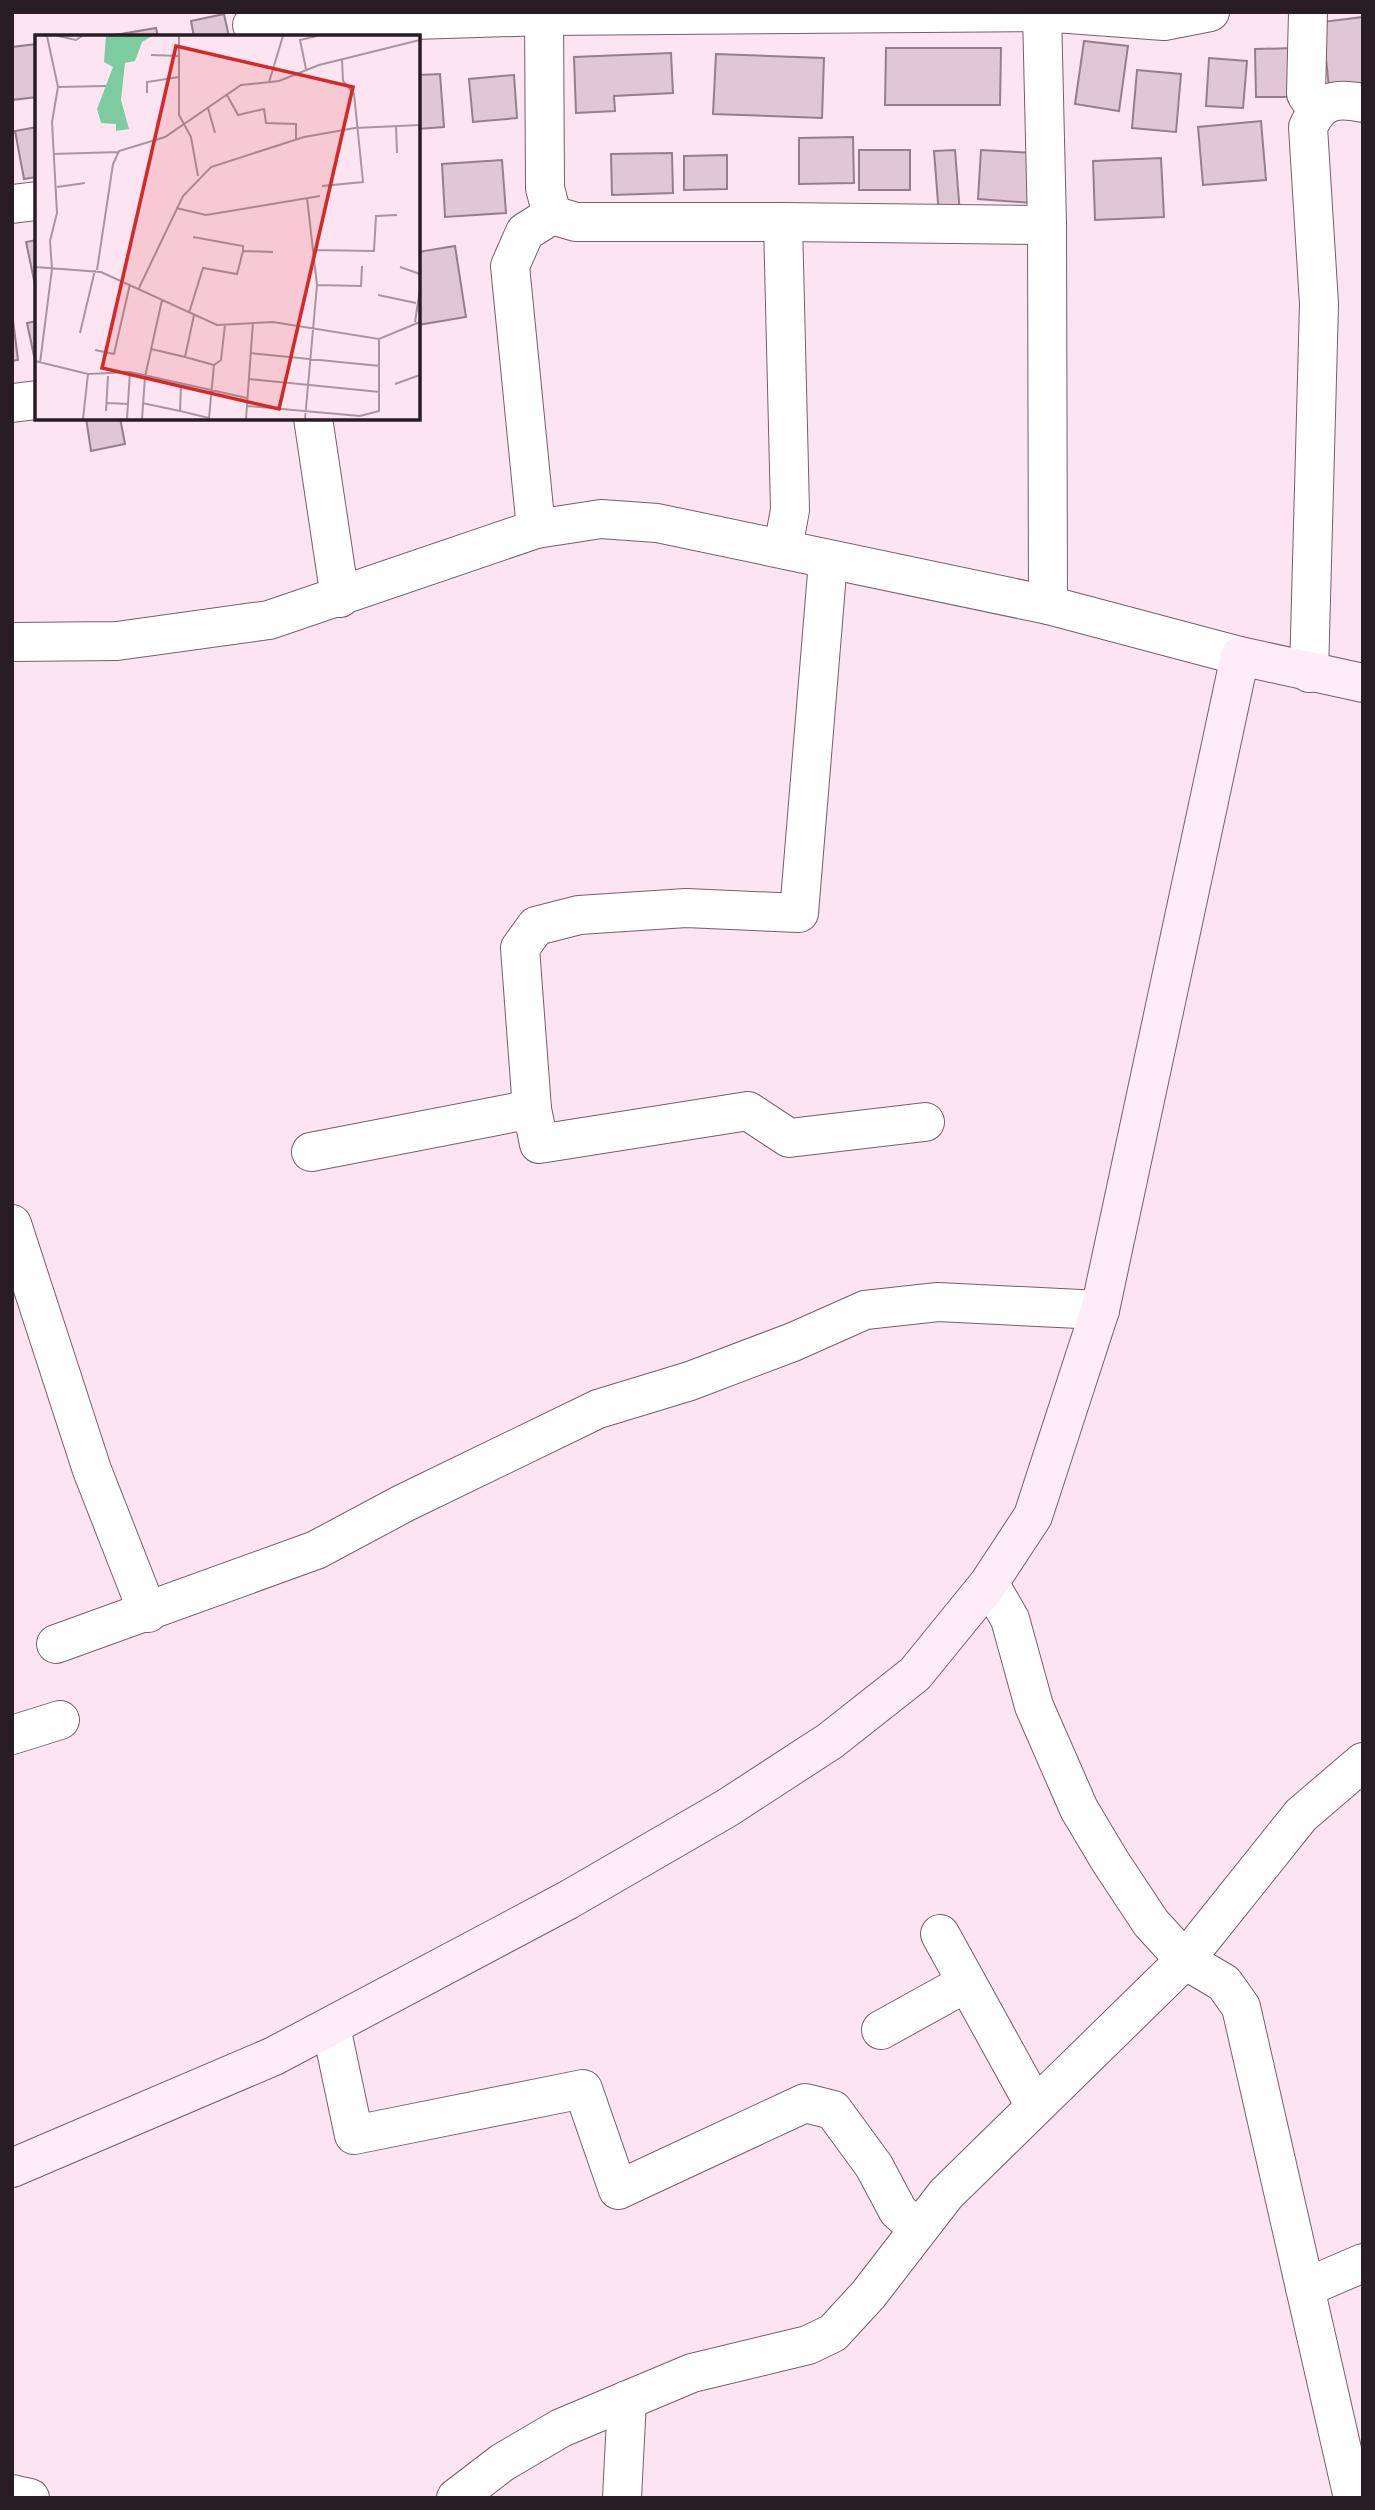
<svg xmlns="http://www.w3.org/2000/svg" width="1375" height="2510" viewBox="0 0 1375 2510" font-family="Ubuntu,sans-serif">
	<rect width="100%" height="100%" fill="#fce5f1"/>
	<g fill="#e1c6d4" stroke="#967e8b" stroke-width="2">
		<polygon points="224,14 229,37 194,37 191,21"/>
		<polygon points="1363,17 1363,83 1329,87 1322,22"/>
		<polygon points="156,28 158,37 103,37"/>
		<polygon points="1084,41 1128,46 1119,111 1075,104"/>
		<polygon points="37,44 37,97 12,100 12,47"/>
		<polygon points="886,48 1001,48 1000,105 885,105"/>
		<polygon points="1296,48 1297,97 1256,97 1255,49"/>
		<polygon points="671,53 673,93 614,96 615,111 576,113 574,57"/>
		<polygon points="716,54 824,58 822,118 713,114"/>
		<polygon points="1209,58 1247,61 1243,108 1206,106"/>
		<polygon points="1137,70 1181,74 1176,132 1132,128"/>
		<polygon points="440,74 444,127 418,129 418,75"/>
		<polygon points="514,75 517,118 473,122 469,79"/>
		<polygon points="1261,121 1266,180 1203,185 1198,127"/>
		<polygon points="37,127 37,177 24,179 15,131"/>
		<polygon points="853,137 854,183 799,184 799,138"/>
		<rect x="859" y="150" width="51" height="40"/>
		<polygon points="955,150 960,214 939,216 934,151"/>
		<polygon points="981,150 1035,153 1032,203 978,199"/>
		<polygon points="672,153 673,193 612,195 611,154"/>
		<polygon points="727,155 727,189 684,190 684,156"/>
		<polygon points="1161,158 1164,217 1095,220 1093,161"/>
		<polygon points="502,160 506,213 445,217 442,164"/>
		<polygon points="37,240 37,284 35,285 26,242"/>
		<polygon points="455,246 466,317 418,325 418,252"/>
		<polygon points="13,320 18,360 12,361 12,321"/>
		<polygon points="37,321 37,356 34,356 27,323"/>
		<polygon points="86,418 120,418 125,444 91,451"/>
	</g>
	<g fill="none" stroke-linecap="round" stroke-linejoin="round">
		<defs>
			<g id="street">
				<polyline points="544,12 545,188 552,215 576,222 783,222"/>
				<polyline points="1042,12 1047,225 1048,605"/>
				<polyline points="1308,12 1306,94 1316,109"/>
				<polyline points="252,25 545,16 1042,12 1164,21 1210,12"/>
				<polyline points="12,204 37,201"/>
				<polyline points="12,403 37,400"/>
				<polyline points="313,418 340,598"/>
				<polyline points="536,529 510,266 525,232 552,215"/>
				<polyline points="783,548 790,510 783,222 1047,225"/>
				<polyline points="12,642 117,641 269,620 536,529 601,519 657,523 1048,605 1240,656"/>
				<path d="M 1309,673 L 1319,304 L 1308,127 C 1320,101 1334,97 1363,103"/>
				<polyline points="532,1109 520,948 536,926 579,915 686,908 799,913 828,561"/>
				<polyline points="311,1152 532,1109 539,1144 748,1111 789,1138 925,1122"/>
				<polyline points="12,1224 92,1470 148,1613"/>
				<polyline points="989,1583 1010,1619 1034,1706 1079,1809 1110,1861 1151,1923 1185,1960 1224,1983 1241,2007 1353,2498"/>
				<polyline points="56,1644 316,1550 404,1503 598,1409 690,1381 793,1342 865,1310 938,1302 1100,1310"/>
				<polyline points="12,1735 60,1720"/>
				<polyline points="940,1934 1035,2106"/>
				<polyline points="331,2027 354,2135 583,2089 618,2190 805,2103 833,2110 874,2166 898,2211 918,2229"/>
				<polyline points="881,2030 966,1983"/>
				<polyline points="1305,2288 1363,2263"/>
				<polyline points="12,2494 30,2498"/>
				<polyline points="456,2498 503,2462 561,2428 692,2373 808,2345 833,2333 868,2295 946,2194 1185,1960 1301,1815 1363,1762"/>
				<polyline points="622,2498 627,2400"/>
			</g>
			<polyline id="secondary" points="12,2168 274,2056 568,1900 727,1808 830,1741 915,1674 989,1583 1033,1516 1100,1310 1240,656 1363,683"/>
		</defs>
		<use href="#street" stroke="#765e6b" stroke-width="40"/>
		<use href="#secondary" stroke="#765e6b" stroke-width="40"/>
		<use href="#street" stroke="#fff" stroke-width="38"/>
		<use href="#secondary" stroke="#feecf6" stroke-width="38"/>
	</g>
	<g transform="translate(35 35)">
		<rect width="385" height="385" fill="#fce5f1"/>
		<path d="M 71,1 L 117,1 L 107,7 L 100,26 L 90,28 L 86,65 L 94,94 L 81,96 L 81,89 L 66,88 L 62,74 L 78,32 L 69,27 Z" fill="#7ccc9f"/>
		<path fill="none" stroke="#a7959f" stroke-width="2" d="M 23,1 L 41,5 L 47,1M 144,1 L 144,80 L 156,102 L 163,141M 116,20 L 144,21M 271,34 L 265,5 L 282,1M 234,47 L 248,1M 23,52 L 71,51M 112,58 L 112,47 L 144,42M 192,60 L 203,80 L 229,74 L 231,88 L 261,89 L 261,104M 173,73 L 180,98M 361,91 L 362,118M 18,119 L 83,117M 287,151 L 328,147 L 319,59 L 308,46 L 307,24M 22,152 L 50,148M 141,173 L 171,180 L 285,161M 158,202 L 208,211 L 208,216 L 238,217M 278,215 L 339,216 L 341,181 L 362,180M 0,232 L 66,237 L 182,290 L 238,287 L 344,304 L 385,287M 365,232 L 385,239M 62,235 L 78,129 L 84,116 L 130,102 L 206,50 L 244,46 L 284,30 L 385,5M 282,250 L 326,251 L 327,231M 104,253 L 148,161 L 176,132 L 269,102 L 320,93 L 385,90M 343,260 L 381,268M 154,278 L 168,233 L 202,239 L 208,216M 380,287 L 385,254M 45,298 L 60,235M 116,314 L 150,322 L 159,280M 60,315 L 79,319 L 95,249M 215,318 L 345,331M 0,326 L 53,339 L 95,337 L 212,363M 5,328 L 17,234 L 15,206 L 22,178 L 17,87 L 23,52 L 12,1M 179,330 L 186,325 L 190,290M 213,344 L 345,357M 360,349 L 385,340M 146,350 L 145,376 L 174,383 L 179,330 L 150,322M 72,368 L 94,369M 107,368 L 145,376M 212,371 L 325,381 L 344,376 L 344,304M 71,376 L 73,341M 48,384 L 53,339M 92,384 L 95,337M 107,384 L 110,342 L 127,265M 211,384 L 218,287M 270,384 L 282,250 L 272,163"/>
		<path fill="#d62828" fill-opacity="0.15" stroke="#d62828" stroke-width="3.5" d="M 141,11 L 318,52 L 244,374 L 67,333 Z"/>
		<rect width="385" height="385" fill="none" stroke="#271d23" stroke-width="3.5"/>
	</g>
	<rect width="1375" height="2510" fill="none" stroke="#271d23" stroke-width="28"/>
</svg>
